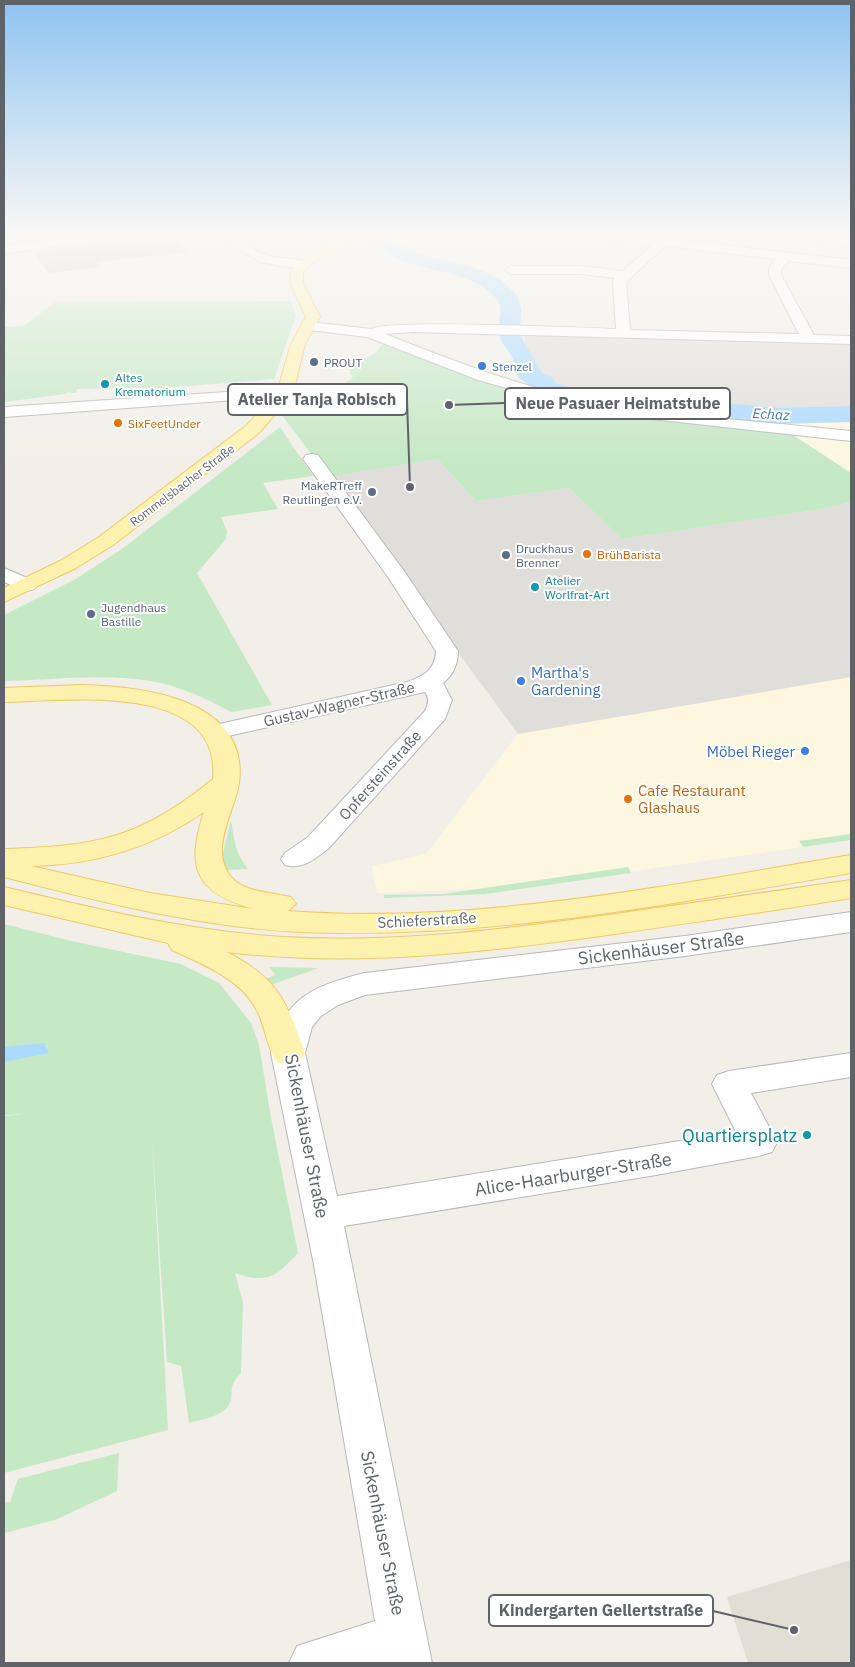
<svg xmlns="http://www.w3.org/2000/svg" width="855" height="1667" viewBox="0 0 855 1667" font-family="'IBM Plex Sans',sans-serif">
	<rect width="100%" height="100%" fill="#f1efe8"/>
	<g fill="#fef7e0">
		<polygon points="851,415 851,473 784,429 786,424 784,416"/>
		<polygon points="851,677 851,840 521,887 377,893 372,866 426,854 518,734"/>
	</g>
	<g fill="#e0deda">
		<polygon points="525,331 809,342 851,341 851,414 780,416 662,404 612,397 545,381 533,375 525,355"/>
		<polygon points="437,459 476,501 569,488 622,539 822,509 851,502 851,677 518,734 329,477"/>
	</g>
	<polygon fill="#e1ded6" points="851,1560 851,1663 748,1663 727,1597"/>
	<g fill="#c5e8c5">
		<polygon points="291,301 296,316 274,379 140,390 128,388 77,389 76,393 70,393 70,391 65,394 4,402 4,327 23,326 56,302"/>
		<path d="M 388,344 L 571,401 L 784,429 L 851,473 L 851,502 L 822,509 L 622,539 L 569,488 L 476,501 L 437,459 L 329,477 L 281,414 L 304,392 L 338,389 L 353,377 L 349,371 L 349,365 C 361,361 376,357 381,345 Z"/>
		<path d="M 280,427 L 313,476 L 263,483 L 278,509 L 221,517 L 227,531 L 226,539 L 197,573 L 272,705 L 231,712 C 209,700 186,689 161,683 C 110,672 55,680 4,681 L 4,615 L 74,580 L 122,549 Z"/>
		<path d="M 231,820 C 234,839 235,853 248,869 L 225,870 L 222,857 Z"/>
		<polygon points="851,834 851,840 803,847 799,841"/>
		<polygon points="628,867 631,873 485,894 384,898 384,895 444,894"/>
		<path d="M 4,924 L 71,941 L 181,964 L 219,983 L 251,1023 L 259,1045 L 271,1118 L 298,1253 C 276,1277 267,1284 235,1273 L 243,1302 L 241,1373 C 225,1390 236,1391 229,1405 C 222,1417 201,1419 189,1423 L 181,1366 L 167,1362 L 152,1138 L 168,1430 L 4,1473 L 4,1116 L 24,1114 L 4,1115 Z"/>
		<polygon points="270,967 319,968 270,985 266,979 275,975"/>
		<polygon points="119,1453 117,1491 55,1520 4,1533 4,1503 10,1502 18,1479"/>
	</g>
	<g fill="#aadaff">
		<path d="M 499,335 L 519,335 L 535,375 C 550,383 566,386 582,390 C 639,404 696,407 754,411 L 757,414 L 782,415 L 783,422 C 707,415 629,411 556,391 C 543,388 527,386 517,376 L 521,363 Z"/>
		<polygon points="44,1043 49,1053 4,1062 4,1047"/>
	</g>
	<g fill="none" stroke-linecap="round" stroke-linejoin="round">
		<g fill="#aadaff" fill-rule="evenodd">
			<path d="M 371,235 L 387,235 C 422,269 489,254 517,297 C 525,310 518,321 521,335 C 524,344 536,360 541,372 L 552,377 L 555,382 L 552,387 C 524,394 521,376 512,357 C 508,349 500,343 499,334 C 497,321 506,308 495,297 C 462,262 398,277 370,237 Z"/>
			<polygon points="724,403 780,408 851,406 851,422 780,424 715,416 711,411 715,406"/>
		</g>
	</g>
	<g fill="#cccac5">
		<polygon points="20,235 67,235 25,241"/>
		<polygon points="112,235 167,235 188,252 96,262 100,267 49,273 33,252 104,241"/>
	</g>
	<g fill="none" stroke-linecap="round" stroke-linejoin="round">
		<defs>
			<g id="minor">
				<polygon points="80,235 110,235 104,239 4,254 4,246"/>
				<path d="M 216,235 C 242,235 248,251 270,256 C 280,259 300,257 307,265 L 301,269 L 260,262 Z"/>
				<path d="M 590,235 L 663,238 L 851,260 L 851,268 L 788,261 L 781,269 L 781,275 L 814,335 L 851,336 L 851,344 L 413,332 L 385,334 C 447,358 508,383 572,396 C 663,416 759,421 851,431 L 851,441 L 652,419 L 571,406 L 478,380 L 367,337 L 309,330 L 302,326 L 309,322 L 372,329 C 383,319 585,328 616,329 L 613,281 L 615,278 L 582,274 L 511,274 L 505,270 L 511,266 L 582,266 L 623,271 L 652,245 L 596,239 ZM 665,246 L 776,259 L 769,268 L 769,275 L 799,334 L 630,330 L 626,282 Z"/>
				<polygon points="808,235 833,235 851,238 851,246 814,239"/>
				<polygon points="285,388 291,390 293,393 291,396 4,417 4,407"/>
				<path d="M 312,454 L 318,455 L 404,571 L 458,651 C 458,664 453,675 443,683 L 452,700 L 445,719 L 328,849 C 314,859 303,870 285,865 L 281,859 L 285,853 L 308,837 L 425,711 C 428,705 430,698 425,692 L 215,739 L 206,737 L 203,732 L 206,727 L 215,725 L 407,682 C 424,676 435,670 436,651 L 388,577 L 303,459 L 306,455 Z"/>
				<polygon points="4,568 34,581 37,585 34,589 27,591 20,589 4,582"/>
				<path d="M 851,912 L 851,932 L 685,956 L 365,995 L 338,1005 L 321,1016 L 312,1027 L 305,1053 L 337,1196 L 736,1132 L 712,1084 L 717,1075 L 729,1071 L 851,1053 L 851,1077 L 751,1093 L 777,1142 L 772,1152 L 759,1156 L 656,1175 L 344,1226 L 432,1663 L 289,1663 L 297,1646 L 375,1621 L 314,1265 L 271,1053 C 284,997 313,986 365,973 L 685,936 Z"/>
			</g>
			<g id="major">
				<polygon points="347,235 363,235 319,258 303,272 303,283 320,317 305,344 293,393 259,433 113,545 76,568 4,602 4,588 62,560 99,537 247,425 277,392 291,344 306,317 290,283 291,271 311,252"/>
				<path d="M 80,685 C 140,686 250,698 239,783 C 235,810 210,848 229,874 C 241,893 272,892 291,897 L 296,904 L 288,911 C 475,925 668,885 851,855 L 851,873 C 670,904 485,940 300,932 C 199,927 101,902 4,877 L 4,849 C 97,846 139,839 213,779 C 222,680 65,701 4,702 L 4,688 ZM 204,812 C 185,869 196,893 254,909 L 150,893 L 31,866 C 94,865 152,848 204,812 Z"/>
				<path d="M 851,880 L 851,898 C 772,911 694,922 615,934 C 486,952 357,968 227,952 C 278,979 286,1000 305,1053 L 300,1062 L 288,1065 L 276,1062 C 266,1044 265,1024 255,1007 C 240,979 200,963 172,950 L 168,943 L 4,905 L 4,887 C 96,909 188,931 283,937 C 392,943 501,930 608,915 C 689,904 770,892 851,880 Z"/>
			</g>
		</defs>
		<use href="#minor" stroke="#b5b8bc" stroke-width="2"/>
		<use href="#major" stroke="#f2c960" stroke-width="2"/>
		<use href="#minor" fill="#fff" fill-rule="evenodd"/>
		<use href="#major" fill="#fff2af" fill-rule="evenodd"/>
	</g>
	<linearGradient id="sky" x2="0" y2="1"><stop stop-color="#8fc3f1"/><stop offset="0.5" stop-color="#f9f8f5"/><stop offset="1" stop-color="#f9f8f5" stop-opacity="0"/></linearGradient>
	<rect width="855" height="468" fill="url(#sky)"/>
	<g fill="#5c6f8a" stroke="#fff" stroke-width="2">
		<circle cx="314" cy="362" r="5"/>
		<circle cx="372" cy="492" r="5"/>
		<circle cx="506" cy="555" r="5"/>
		<circle cx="91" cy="614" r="5"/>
	</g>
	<g fill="#3f7fe0" stroke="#fff" stroke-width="2">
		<circle cx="482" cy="366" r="5"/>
		<circle cx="521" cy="681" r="5"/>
		<circle cx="805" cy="751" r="5"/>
	</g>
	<g fill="#0f9aa8" stroke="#fff" stroke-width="2">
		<circle cx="105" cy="384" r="5"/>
		<circle cx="535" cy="587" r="5"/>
		<circle cx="807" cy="1135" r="5"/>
	</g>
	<g fill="#e8710a" stroke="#fff" stroke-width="2">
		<circle cx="118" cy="423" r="5"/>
		<circle cx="587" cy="554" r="5"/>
		<circle cx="628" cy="799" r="5"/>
	</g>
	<g text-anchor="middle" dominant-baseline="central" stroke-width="4" stroke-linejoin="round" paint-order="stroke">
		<g font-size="12" fill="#4e5e75" stroke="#fff" text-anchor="start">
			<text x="324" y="362">PROUT</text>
			<text x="362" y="485" text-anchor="end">MakeRTreff<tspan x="362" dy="14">Reutlingen e.V.</tspan></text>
			<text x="516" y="548">Druckhaus<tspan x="516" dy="14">Brenner</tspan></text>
			<text x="101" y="607">Jugendhaus<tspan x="101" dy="14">Bastille</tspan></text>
		</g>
		<g font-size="12" fill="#366cbe" stroke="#fff" text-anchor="start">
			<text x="492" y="366">Stenzel</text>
		</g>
		<g font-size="12" fill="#0d838f" stroke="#fff" text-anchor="start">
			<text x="115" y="377">Altes<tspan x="115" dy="14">Krematorium</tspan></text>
			<text x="545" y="580">Atelier<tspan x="545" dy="14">Worlfrat-Art</tspan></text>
		</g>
		<g font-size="12" fill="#c56008" stroke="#fff" text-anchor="start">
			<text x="128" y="423">SixFeetUnder</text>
			<text x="597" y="554">BrühBarista</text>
		</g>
		<g font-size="12" fill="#5f6368" stroke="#fff">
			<text transform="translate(182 485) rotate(-37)">Rommelsbacher Straße</text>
		</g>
		<g font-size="14" font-style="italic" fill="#4174aa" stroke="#fff">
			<text transform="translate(771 414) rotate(3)">Echaz</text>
		</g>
		<g font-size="15" fill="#366cbe" stroke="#fff" text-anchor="start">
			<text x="531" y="672">Martha's<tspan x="531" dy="17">Gardening</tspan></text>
			<text x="795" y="751" text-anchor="end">Möbel Rieger</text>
		</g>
		<g font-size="15" fill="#5f6368" stroke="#fff">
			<text transform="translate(339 704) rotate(-13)">Gustav-Wagner-Straße</text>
			<text transform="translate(380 775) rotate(-48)">Opfersteinstraße</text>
			<text transform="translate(427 920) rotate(-3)">Schieferstraße</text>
		</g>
		<g font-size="15" fill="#c56008" stroke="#fff" text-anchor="start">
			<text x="638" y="790">Cafe Restaurant<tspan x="638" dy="17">Glashaus</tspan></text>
		</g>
		<g font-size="18" fill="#5f6368" stroke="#fff">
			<text transform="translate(661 948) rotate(-7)">Sickenhäuser Straße</text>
			<text transform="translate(307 1136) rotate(79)">Sickenhäuser Straße</text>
			<text transform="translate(573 1174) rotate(-9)">Alice-Haarburger-Straße</text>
			<text transform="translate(383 1533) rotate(79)">Sickenhäuser Straße</text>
		</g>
		<g font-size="18" fill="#0d838f" stroke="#fff" text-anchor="end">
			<text x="797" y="1135">Quartiersplatz</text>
		</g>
	</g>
	<path fill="none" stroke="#5f6368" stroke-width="2" d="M410 487L407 400M449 405L505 403M794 1630L713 1611"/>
	<g fill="#5f6368" stroke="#fff" stroke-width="2">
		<circle cx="410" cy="487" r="5"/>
		<circle cx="449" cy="405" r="5"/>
		<circle cx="794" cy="1630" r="5"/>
	</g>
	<g fill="#fff" stroke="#5f6368" stroke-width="2">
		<rect x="228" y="384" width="179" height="31" rx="5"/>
		<rect x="505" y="388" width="225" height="31" rx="5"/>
		<rect x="489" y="1595" width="224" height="31" rx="5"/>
	</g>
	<g font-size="16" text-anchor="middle" font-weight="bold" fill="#5f6368">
		<text x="317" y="405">Atelier Tanja Robisch</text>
		<text x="618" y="409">Neue Pasuaer Heimatstube</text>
		<text x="601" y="1616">Kindergarten Gellertstraße</text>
	</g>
	<rect width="855" height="1667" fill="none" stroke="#5f6368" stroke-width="10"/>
</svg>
